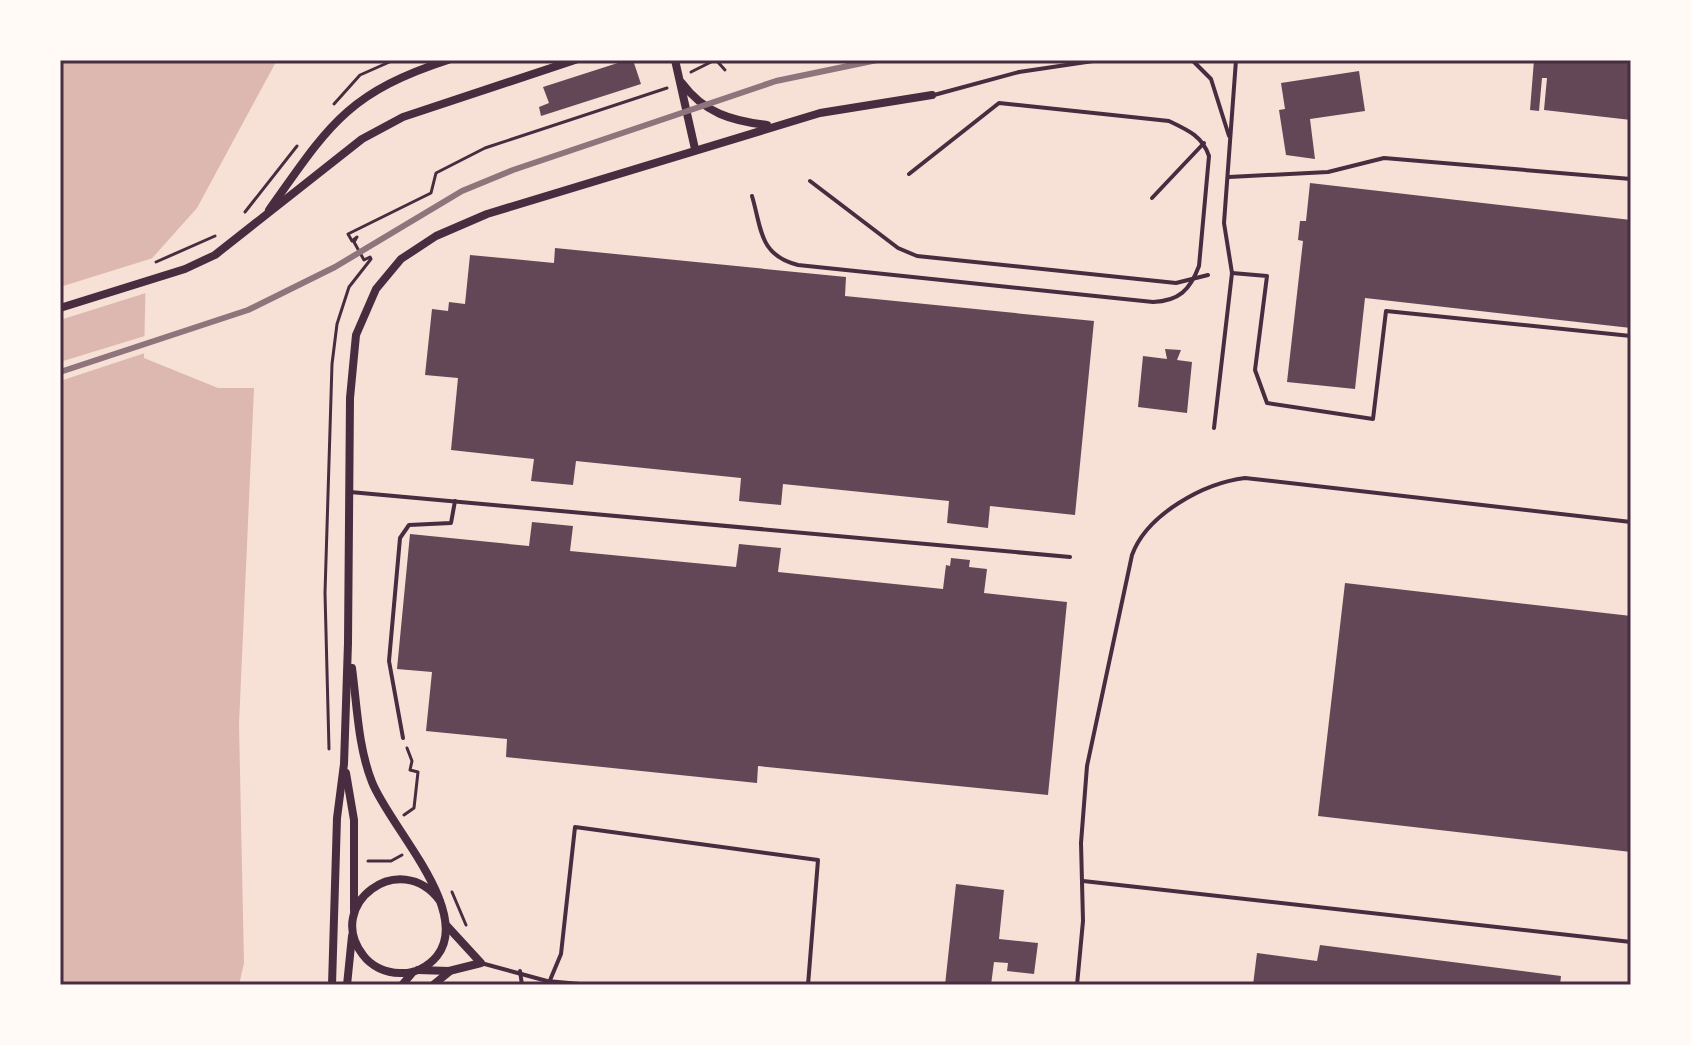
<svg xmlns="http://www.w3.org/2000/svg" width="1691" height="1045" viewBox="0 0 1691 1045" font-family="Georgia,serif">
	<rect width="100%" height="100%" fill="#f7e1d7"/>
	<polygon fill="#dcb8b0" points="60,60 277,60 197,208 146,265 144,358 218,388 254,388 239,724 244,963 239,985 60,985"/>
	<g fill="#f7e1d7">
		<polygon points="153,258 149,292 60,320 60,287"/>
		<polygon points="148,335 148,352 60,381 60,362"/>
	</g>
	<g fill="#644757">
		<polygon points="627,60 633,60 641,84 541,116 539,107 549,103 543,87"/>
		<polygon points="1534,60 1631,60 1631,120 1544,110 1547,78 1542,78 1539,111 1530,110"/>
		<polygon points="1359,71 1365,111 1310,119 1315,159 1286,155 1279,110 1285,109 1281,83"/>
		<polygon points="1310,183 1631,220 1631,328 1365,298 1355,389 1287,382 1303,241 1298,240 1300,221 1306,221"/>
		<polygon points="555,248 846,277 845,296 1094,321 1075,515 990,506 988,528 947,523 949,501 783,484 781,505 739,501 741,478 576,461 573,485 531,481 534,459 451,450 458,378 425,375 432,309 448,311 449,302 465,304 470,255 554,263"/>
		<polygon points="1165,349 1181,350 1177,360 1192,362 1187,413 1138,407 1143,356 1167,359"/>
		<polygon points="532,522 573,526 570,551 736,567 739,544 781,548 778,572 943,589 946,565 950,566 951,558 970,560 969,567 987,569 984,593 1067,602 1048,795 758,766 757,783 506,757 507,739 426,731 432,672 397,669 410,534 529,546"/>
		<polygon points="1345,583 1631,616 1631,852 1318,816"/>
		<polygon points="956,884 1004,890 999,939 1038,943 1034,974 1007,971 1008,963 994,962 991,985 945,985"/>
		<polygon points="1320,945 1561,976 1560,985 1253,985 1257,953 1317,961"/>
	</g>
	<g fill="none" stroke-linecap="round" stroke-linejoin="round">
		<g stroke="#4a2c40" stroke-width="3">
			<polyline points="716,60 725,70"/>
			<polyline points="691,72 715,60"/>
			<polyline points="334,104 360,75 394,60"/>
			<polyline points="245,212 297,146"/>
			<polyline points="156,262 215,236"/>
			<polyline points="329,749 325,593 332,364 337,324 349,287 371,259 370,257 364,260 354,242 357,237 352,241 348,234 431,193 436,173 485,148 667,88"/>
			<polyline points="404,815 414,808 418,772 410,770 412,761 407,748"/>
			<polyline points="368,861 391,861 402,855"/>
			<polyline points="452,892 466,925"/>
		</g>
		<g stroke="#4a2c40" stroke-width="4">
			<polyline points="1192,60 1211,79 1229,136"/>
			<polyline points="934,95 1019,72 1100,60"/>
			<polyline points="1229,177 1328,172 1384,158 1631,179"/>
			<polyline points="810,181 898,248 917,256 1176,283 1208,275"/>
			<path d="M 752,196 C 762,230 759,255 798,265 L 1153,302 C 1179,301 1190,290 1199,266 L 1209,156 C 1202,136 1188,130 1169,121 L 999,103 L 909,174"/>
			<polyline points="1152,198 1204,143"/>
			<polyline points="1232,273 1267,276 1255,370 1267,403 1373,419 1386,311 1631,336"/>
			<polyline points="1214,428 1232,273 1224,223 1236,60"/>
			<polyline points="350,492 1070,557"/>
			<polyline points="403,738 389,661 400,538 409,525 451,523 455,501"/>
			<polyline points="1083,881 1631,942"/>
			<polyline points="481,963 547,981 591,985"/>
			<polyline points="520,971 522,985"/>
			<polyline points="548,985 561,954 575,827 818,860 808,985"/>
			<path d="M 1077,985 L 1083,921 L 1081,843 L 1087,766 L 1132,555 C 1147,514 1204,483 1245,478 L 1631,522"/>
		</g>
		<g stroke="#4a2c40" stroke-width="8">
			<polyline points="675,60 695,149"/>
			<path d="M 682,83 C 704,113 732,121 767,125"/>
			<path d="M 269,210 C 328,127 346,93 448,60"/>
			<polyline points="60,308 185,269 215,255 362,139 403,117 575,60"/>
			<path d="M 352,668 C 357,705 358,747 372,782 C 389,826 473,911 437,956 C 428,967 414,974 400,973 C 385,973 371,966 363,955 C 324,905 400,847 440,901"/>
			<polyline points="346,773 354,820 354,910"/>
			<polyline points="418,970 449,971 481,963 447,926"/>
			<polyline points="332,985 337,818 344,764 348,643 350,398 356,335 376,289 401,259 436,236 487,214 820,113 932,95"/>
			<polyline points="347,985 352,936"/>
			<polyline points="402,985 413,972"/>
			<polyline points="433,985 449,972"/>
		</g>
		<polyline stroke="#8f747c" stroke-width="6" points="60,372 248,310 335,267 462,191 513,170 776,81 877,60"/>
	</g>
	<rect width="1691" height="1045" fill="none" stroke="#fffaf5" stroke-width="124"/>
	<rect x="62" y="62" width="1567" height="921" fill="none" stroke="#4a2c40" stroke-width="3"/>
</svg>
